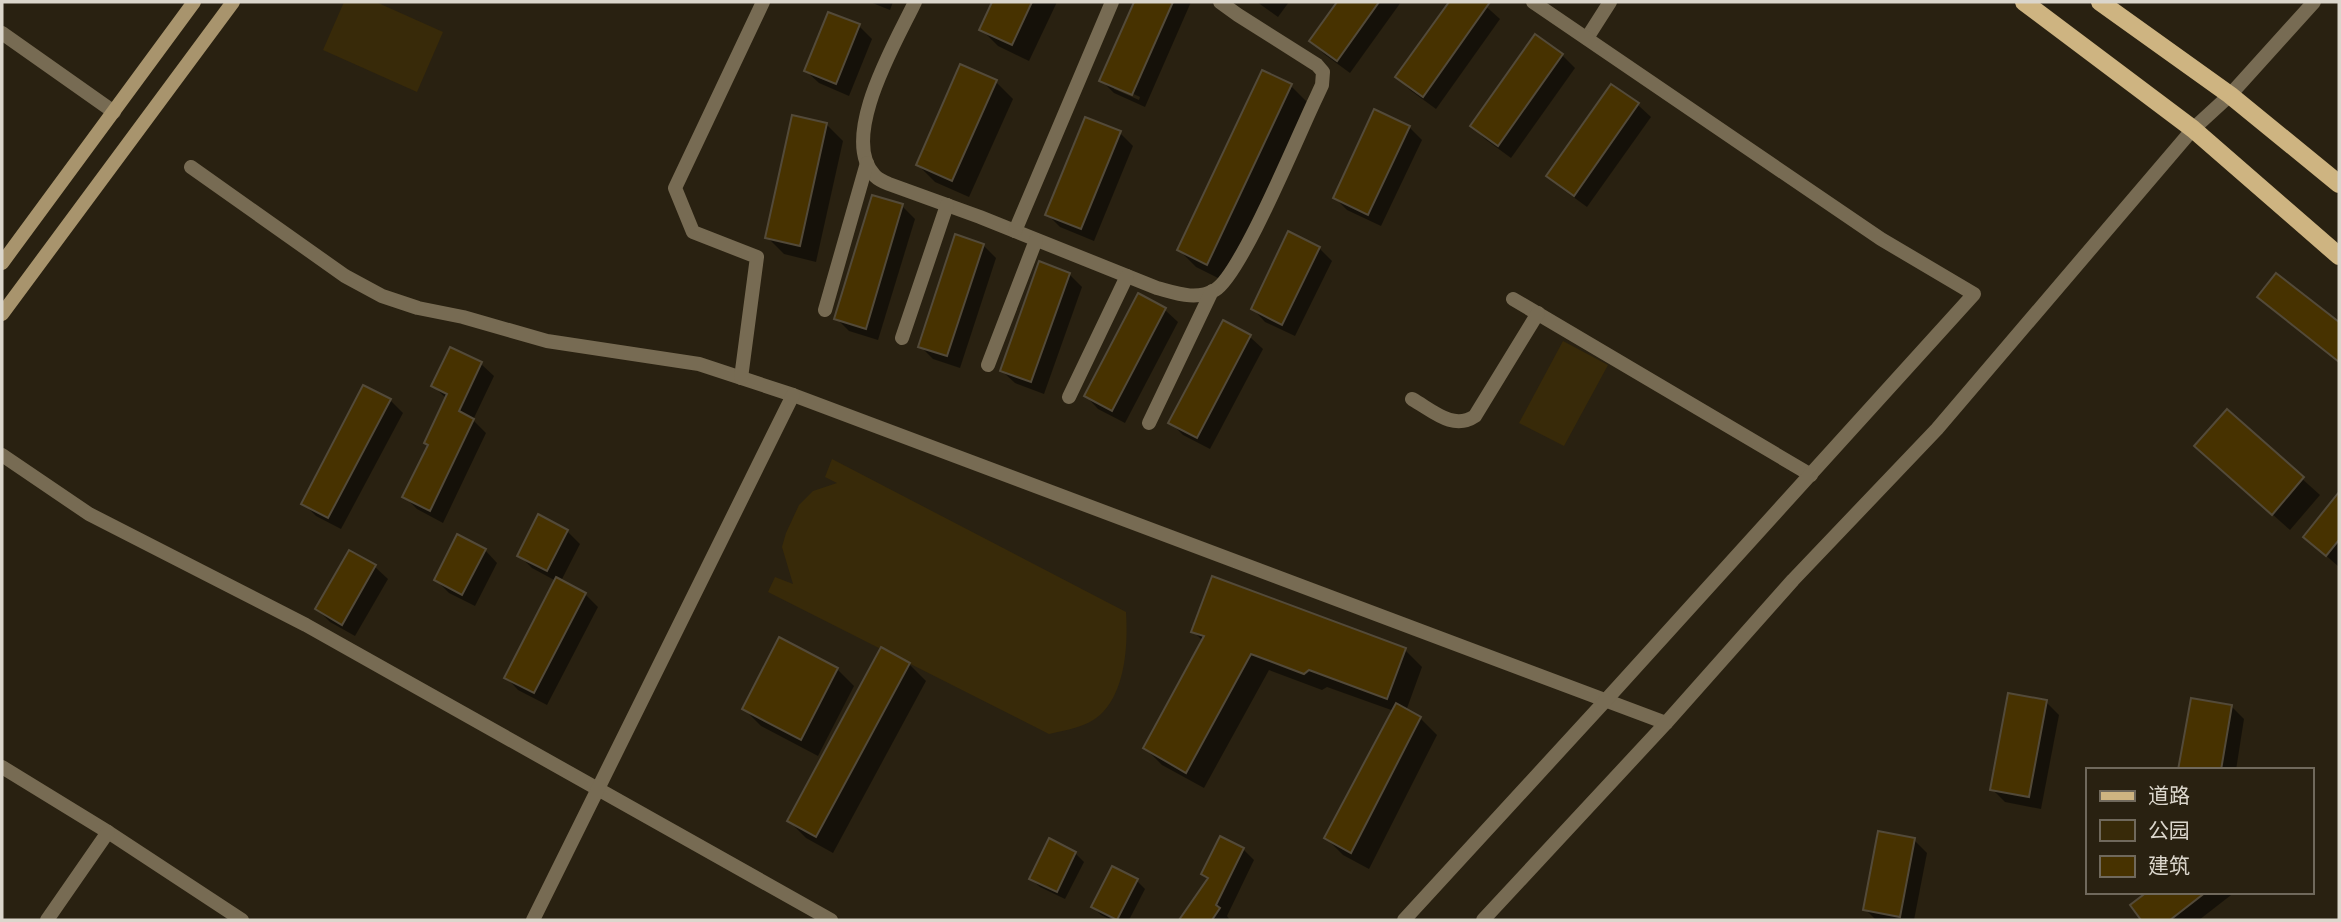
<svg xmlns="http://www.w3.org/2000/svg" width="2341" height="922" viewBox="0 0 2341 922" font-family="'IBM Plex Serif','Noto Sans SC',serif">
	<rect width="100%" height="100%" fill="#292111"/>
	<g fill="#382a09">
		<polygon points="344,2 376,2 443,32 417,92 323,50"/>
		<polygon points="1563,341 1608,365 1564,446 1519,423"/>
		<path d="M 832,459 L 1126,612 C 1128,644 1126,691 1100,715 C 1087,727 1066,730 1049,734 L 768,592 L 775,577 L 793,584 L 782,547 L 786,533 L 799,505 L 813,491 L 837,483 L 825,477 Z"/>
	</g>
	<g fill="#0007" fill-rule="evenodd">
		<polygon points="870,2 893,2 890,10"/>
		<polygon points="994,2 1057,2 1029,61 998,46 981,29"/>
		<path d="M 1135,2 L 1191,2 L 1145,107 L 1114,93 L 1101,80 ZM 1114,85 L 1140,97 L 1139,100 L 1114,89 Z"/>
		<polygon points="1257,2 1289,2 1278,17"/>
		<polygon points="1340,2 1401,2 1350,73 1324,54 1312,41"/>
		<polygon points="1451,2 1481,2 1500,19 1436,109 1410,90 1397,77"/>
		<polygon points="859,26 872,39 849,96 819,83 806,71"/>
		<polygon points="1562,55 1575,68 1511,158 1485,139 1472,126"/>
		<polygon points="1263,72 1291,86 1308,103 1224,281 1196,267 1179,250"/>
		<polygon points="996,82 1013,99 969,197 935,182 918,165"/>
		<polygon points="1612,86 1638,105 1651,117 1587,207 1561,188 1548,176"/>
		<polygon points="826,124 843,141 816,262 784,254 767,237"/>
		<polygon points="1409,127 1422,140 1381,226 1347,210 1335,198"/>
		<polygon points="1120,133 1133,146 1094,241 1060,227 1047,214"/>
		<polygon points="902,206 915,219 878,340 849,331 836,318"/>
		<polygon points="983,245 996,258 960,368 933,359 920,346"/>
		<polygon points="1319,248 1332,261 1295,336 1265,322 1253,309"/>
		<polygon points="1069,274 1082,287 1044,394 1015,383 1002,371"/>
		<polygon points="2276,276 2339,323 2339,362 2259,297"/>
		<polygon points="1139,296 1165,310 1178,322 1125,423 1098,409 1086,396"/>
		<polygon points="1224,322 1250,337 1263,349 1210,449 1183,435 1171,423"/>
		<polygon points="451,349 481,364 494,376 473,420 486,433 443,523 417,509 404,496 429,446 447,399 433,386"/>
		<polygon points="390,400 403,413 341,529 316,516 303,503"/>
		<polygon points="2227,411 2320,495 2290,530 2196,446"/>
		<polygon points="2339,495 2339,567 2305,537"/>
		<polygon points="567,531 580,544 561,581 585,594 598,607 547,705 518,690 506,677 556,581 532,568 519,555"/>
		<polygon points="485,550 497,563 475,606 449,593 436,580"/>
		<polygon points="350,552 375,567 388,579 355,636 330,622 317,609"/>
		<polygon points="1193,631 1405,650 1422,667 1406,711 1420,718 1437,735 1369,869 1343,855 1326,838 1394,711 1327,687 1322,690 1269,670 1204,788 1162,765 1145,748 1203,641"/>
		<polygon points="909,664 926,681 833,853 806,838 789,821"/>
		<polygon points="837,669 854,686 818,756 761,726 744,709"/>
		<polygon points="2046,702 2059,715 2041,809 2005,802 1992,789"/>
		<polygon points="2231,706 2244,719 2236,770 2180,770"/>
		<polygon points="1914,840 1927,853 1914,920 1876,920 1865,909"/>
		<polygon points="1243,849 1254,860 1227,916 1230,920 1181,920 1208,880 1203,874"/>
		<polygon points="1075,853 1084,862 1065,899 1040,887 1031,879"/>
		<polygon points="1137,881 1145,889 1129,920 1111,920 1101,915 1093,907"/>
		<polygon points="2150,892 2235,892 2199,920 2143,920 2132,906"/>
	</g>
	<g fill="#473200" stroke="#534a39" stroke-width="2">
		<polygon points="992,2 1032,2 1012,45 979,30"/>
		<polygon points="1134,2 1173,2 1132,95 1099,81"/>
		<polygon points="1337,2 1379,2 1337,61 1309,41"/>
		<polygon points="1449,2 1490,2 1423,97 1395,77"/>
		<polygon points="828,12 860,24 836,84 804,71"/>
		<polygon points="1535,34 1563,54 1498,146 1470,126"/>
		<polygon points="960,64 997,80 952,181 916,165"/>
		<polygon points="1262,70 1292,84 1207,265 1177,250"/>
		<polygon points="1611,84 1639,103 1574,196 1546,176"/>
		<polygon points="1374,109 1410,126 1368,215 1333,198"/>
		<polygon points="792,115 827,123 800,246 765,238"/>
		<polygon points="1085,117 1121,131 1081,229 1045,215"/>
		<polygon points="872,195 903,204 866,329 834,319"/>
		<polygon points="1288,231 1320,247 1282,325 1251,309"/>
		<polygon points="955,234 984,244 947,356 918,347"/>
		<polygon points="1039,261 1070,273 1031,382 1000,371"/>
		<polygon points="2276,273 2339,322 2339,362 2257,297"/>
		<polygon points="1138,293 1166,308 1112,411 1084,396"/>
		<polygon points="1223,320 1251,335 1197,438 1168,423"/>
		<polygon points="450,347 482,362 459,411 474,419 430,511 402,497 428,445 424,443 447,394 431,386"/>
		<polygon points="363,385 391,399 328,518 301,504"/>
		<polygon points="2227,409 2304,477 2272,515 2194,446"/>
		<polygon points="2339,492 2339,540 2326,556 2303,537"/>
		<polygon points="538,514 568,530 547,571 517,556"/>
		<polygon points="457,534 486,549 462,595 434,580"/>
		<polygon points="349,550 376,565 342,625 315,609"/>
		<polygon points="1212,576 1406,648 1387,699 1309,670 1304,674 1251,654 1186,773 1143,748 1204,636 1191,632"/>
		<polygon points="556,577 586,593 534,693 504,678"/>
		<polygon points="779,637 838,668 801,740 742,709"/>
		<polygon points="881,647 910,663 816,837 787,821"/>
		<polygon points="2008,693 2047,700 2029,797 1990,790"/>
		<polygon points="2191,698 2232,705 2221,770 2178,770"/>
		<polygon points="1396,703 1421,717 1351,853 1324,838"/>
		<polygon points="1878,831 1915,838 1900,917 1863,910"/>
		<polygon points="1220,836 1244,848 1216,905 1220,908 1212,920 1179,920 1208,878 1201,874"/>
		<polygon points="1049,838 1076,852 1057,892 1029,879"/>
		<polygon points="1112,866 1138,879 1117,920 1091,907"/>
		<polygon points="2147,892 2206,892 2170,920 2141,920 2130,905"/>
	</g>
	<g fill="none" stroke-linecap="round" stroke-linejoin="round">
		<g stroke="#776b53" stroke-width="14">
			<path d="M 915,2 C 897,40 838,138 875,176 C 878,179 884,182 889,184 L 980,217 L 1157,288 C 1176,293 1196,301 1215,290 C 1241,275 1299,133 1316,98 L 1322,85 L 1323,72 L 1317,65 L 1238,15 L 1220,2"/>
			<polyline points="2,33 114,112"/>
			<polyline points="1587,38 1610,2"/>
			<polyline points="191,167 345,276 382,296 418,308 463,317 547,341 699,364 793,395 1666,723"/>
			<polyline points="1015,231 1112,2"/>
			<polyline points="1513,299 1811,475"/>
			<polyline points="825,310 867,163"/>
			<polyline points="902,338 947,205"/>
			<polyline points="988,365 1036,240"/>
			<polyline points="741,378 757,257 693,232 675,188 763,2"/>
			<polyline points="1069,397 1127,276"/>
			<path d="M 1412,399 C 1432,410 1453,431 1475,416 L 1538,313"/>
			<polyline points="1149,423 1212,291"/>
			<polyline points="2,455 89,514 306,625 831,920"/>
			<polyline points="2,767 108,832 242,920"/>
			<polyline points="47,920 108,832"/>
			<polyline points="533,920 793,395"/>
			<polyline points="1404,920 1606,700 1974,294 1881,239 1533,2"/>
		</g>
		<polyline stroke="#776b53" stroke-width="14" points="1483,920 1666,723 1793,580 1937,429 2193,129 2230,95 2314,2"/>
		<g stroke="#a8946d" stroke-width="14">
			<polyline points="2,263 194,2"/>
			<polyline points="2,314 233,2"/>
		</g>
		<g stroke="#ceb481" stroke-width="18">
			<polyline points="2024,2 2193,129 2339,256"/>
			<polyline points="2100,2 2230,95 2339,184"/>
		</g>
	</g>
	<rect width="2341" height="922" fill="none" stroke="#dbd6cc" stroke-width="7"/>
	<rect x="2086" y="768" width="228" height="126" fill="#292111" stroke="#70695c" stroke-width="2"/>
	<rect x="2100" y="791" width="35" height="10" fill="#ceb481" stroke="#70695c" stroke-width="2"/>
	<text x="2148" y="803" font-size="21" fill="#dbd6cc">道路</text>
	<rect x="2100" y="820" width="35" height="21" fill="#382a09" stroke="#70695c" stroke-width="2"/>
	<text x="2148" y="838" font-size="21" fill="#dbd6cc">公园</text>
	<rect x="2100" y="856" width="35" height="21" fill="#473200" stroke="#70695c" stroke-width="2"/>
	<text x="2148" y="873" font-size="21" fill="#dbd6cc">建筑</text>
</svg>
